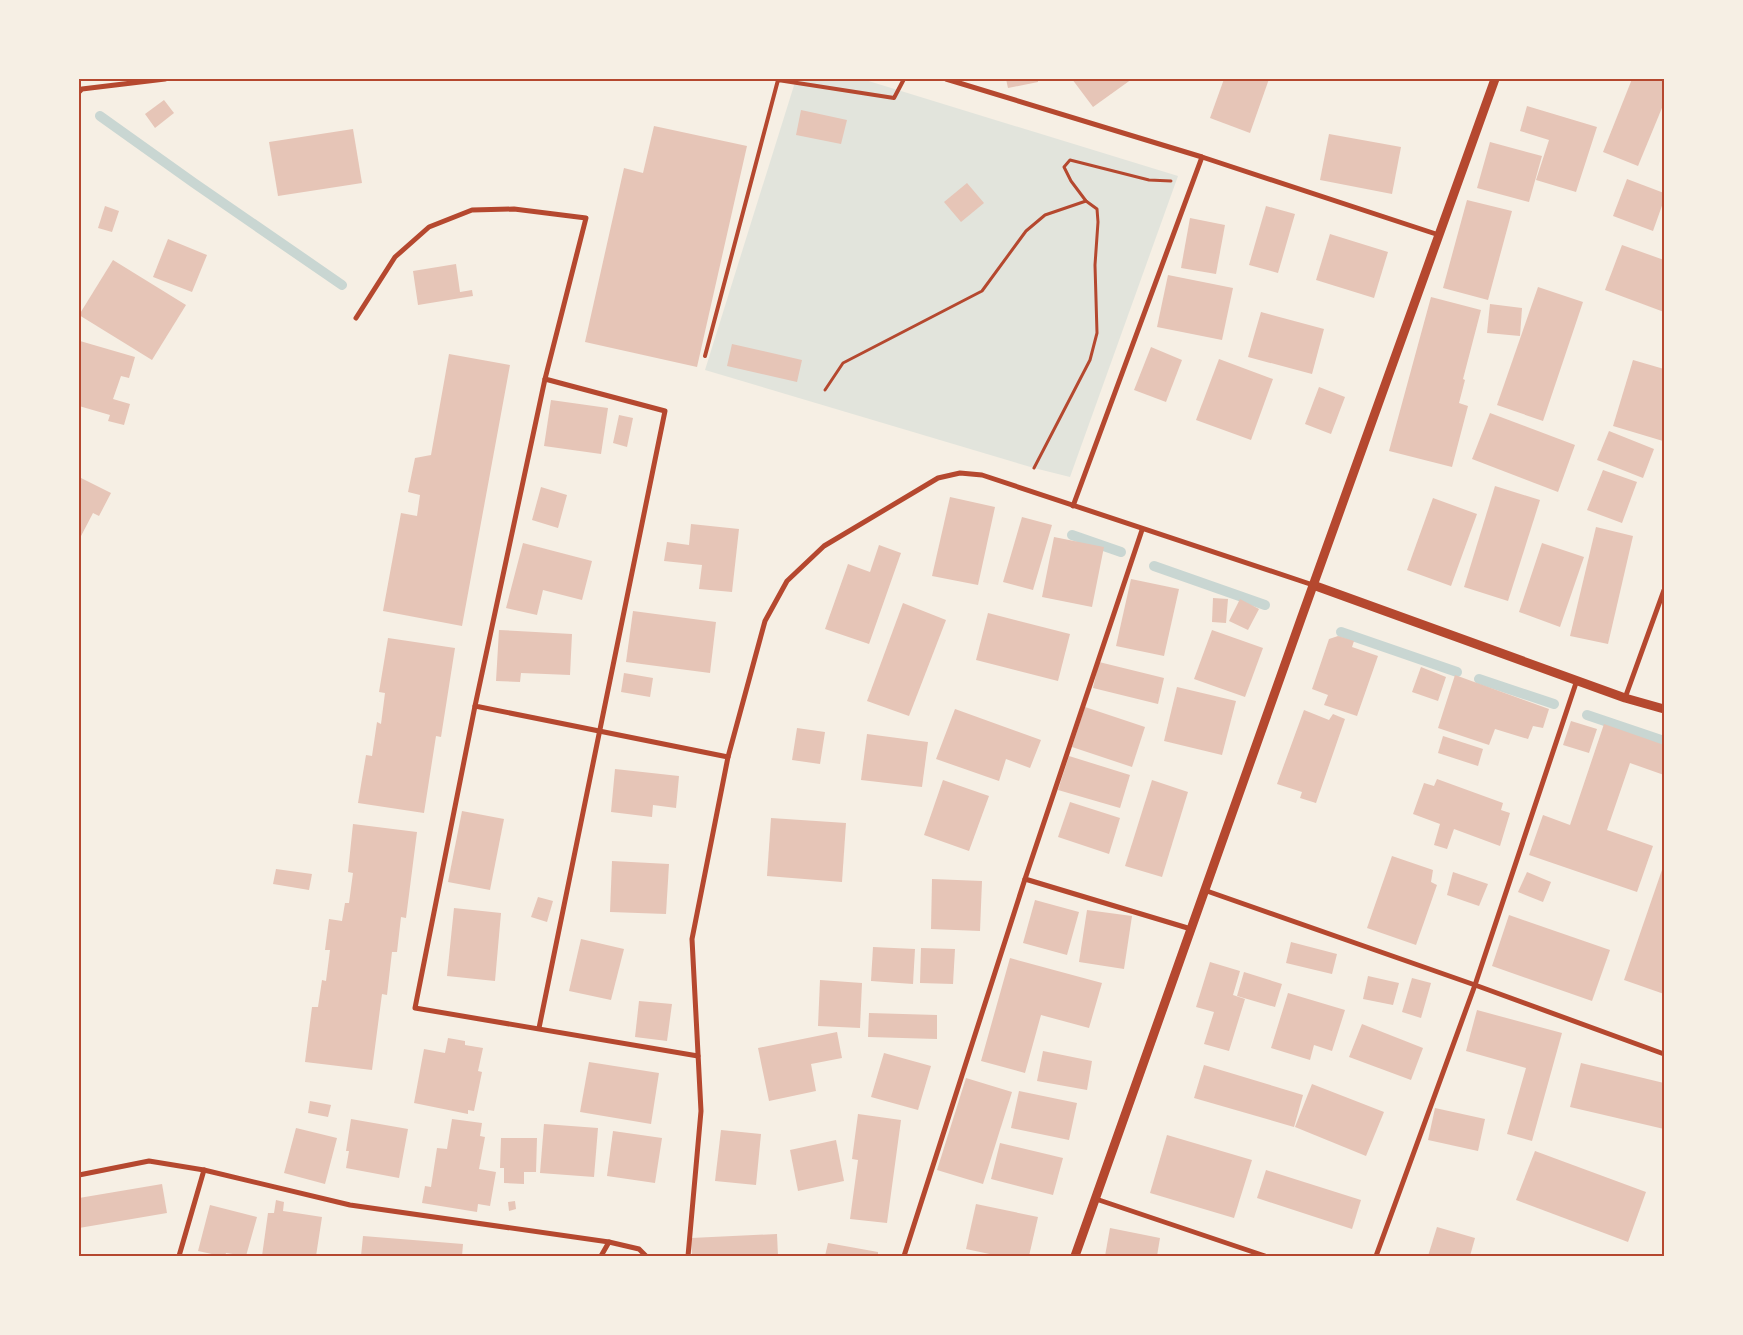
<svg xmlns="http://www.w3.org/2000/svg" width="1743" height="1335" viewBox="0 0 1743 1335" font-family="Cabin,sans-serif">
	<rect width="100%" height="100%" fill="#f6efe4"/>
	<polygon fill="#e2e4dc" points="796,79 862,79 1178,176 1070,477 1034,468 705,370"/>
	<g fill="none" stroke-linecap="round" stroke-linejoin="round">
		<g stroke="#c9d6d2" stroke-width="10">
			<polyline points="100,116 194,183 342,285"/>
			<polyline points="1072,535 1121,552"/>
			<polyline points="1154,566 1265,605"/>
			<polyline points="1341,632 1457,672"/>
			<polyline points="1479,679 1554,704"/>
			<polyline points="1587,715 1664,741"/>
		</g>
	</g>
	<g fill="#e6c5b7">
		<polygon points="1006,79 1038,79 1038,82 1008,88"/>
		<polygon points="1072,79 1132,79 1093,107"/>
		<polygon points="1224,79 1269,79 1250,133 1210,118"/>
		<polygon points="1632,79 1664,79 1664,103 1638,166 1603,152"/>
		<polygon points="164,100 174,113 155,128 145,114"/>
		<polygon points="1527,106 1597,127 1576,192 1536,180 1549,140 1520,131"/>
		<polygon points="801,110 847,120 841,144 796,135"/>
		<polygon points="654,126 747,146 697,367 585,342 624,168 643,173"/>
		<polygon points="353,129 362,183 278,196 269,142"/>
		<polygon points="1329,134 1401,147 1392,194 1320,180"/>
		<polygon points="1490,142 1542,156 1529,202 1477,188"/>
		<polygon points="1627,179 1664,193 1664,200 1653,231 1613,216"/>
		<polygon points="967,183 984,203 961,222 944,202"/>
		<polygon points="1467,200 1512,211 1488,300 1443,288"/>
		<polygon points="105,206 119,211 112,232 98,228"/>
		<polygon points="1266,206 1295,214 1278,273 1249,265"/>
		<polygon points="1190,218 1225,225 1216,274 1181,268"/>
		<polygon points="1330,234 1388,252 1374,298 1316,280"/>
		<polygon points="168,239 207,255 192,292 153,277"/>
		<polygon points="1622,245 1664,260 1664,312 1605,290"/>
		<polygon points="113,260 186,305 152,360 79,315"/>
		<polygon points="456,264 460,292 472,290 473,296 418,305 413,271"/>
		<polygon points="1168,275 1233,288 1222,340 1157,327"/>
		<polygon points="1538,287 1583,302 1543,421 1497,405"/>
		<polygon points="1431,297 1481,310 1463,379 1465,380 1459,403 1468,406 1452,467 1389,451"/>
		<polygon points="1490,304 1522,308 1520,336 1487,333"/>
		<polygon points="1261,312 1324,329 1312,374 1248,357"/>
		<polygon points="80,341 135,357 129,378 121,376 113,399 130,404 124,425 108,421 110,415 79,406"/>
		<polygon points="732,344 802,360 797,382 727,366"/>
		<polygon points="1151,347 1182,360 1166,402 1134,390"/>
		<polygon points="449,354 510,365 462,626 383,611 401,513 417,516 420,495 408,492 415,458 431,455"/>
		<polygon points="1219,359 1273,379 1251,440 1196,420"/>
		<polygon points="1633,360 1664,369 1664,436 1663,441 1613,426"/>
		<polygon points="1319,387 1345,397 1331,434 1305,424"/>
		<polygon points="551,400 608,408 601,454 544,446"/>
		<polygon points="1490,413 1575,445 1558,492 1472,459"/>
		<polygon points="619,415 633,418 627,447 613,443"/>
		<polygon points="1609,431 1654,449 1643,478 1597,460"/>
		<polygon points="1603,470 1637,482 1622,523 1587,510"/>
		<polygon points="79,477 111,493 99,516 93,513 80,538 79,537"/>
		<polygon points="1495,486 1540,500 1508,601 1464,587"/>
		<polygon points="541,487 567,495 558,528 532,520"/>
		<polygon points="950,497 995,507 978,585 932,576"/>
		<polygon points="1433,498 1477,514 1451,586 1407,570"/>
		<polygon points="1022,517 1052,525 1033,590 1003,582"/>
		<polygon points="691,524 739,529 732,592 699,589 702,565 664,561 667,542 689,545"/>
		<polygon points="1596,527 1633,536 1608,644 1570,636"/>
		<polygon points="1054,537 1104,547 1092,607 1042,597"/>
		<polygon points="523,543 592,561 582,600 543,590 537,615 506,608"/>
		<polygon points="1542,543 1584,557 1560,627 1519,612"/>
		<polygon points="879,545 901,553 869,644 825,629 848,564 870,572"/>
		<polygon points="1131,579 1179,589 1164,656 1116,646"/>
		<polygon points="1213,598 1228,599 1226,623 1212,622"/>
		<polygon points="1240,599 1259,609 1248,630 1229,621"/>
		<polygon points="903,603 946,620 909,716 867,701"/>
		<polygon points="633,611 716,622 710,673 626,662"/>
		<polygon points="988,613 1070,634 1058,681 976,660"/>
		<polygon points="499,630 572,634 570,675 521,673 520,682 496,681"/>
		<polygon points="1212,630 1263,648 1245,697 1194,679"/>
		<polygon points="1338,636 1354,641 1352,647 1378,656 1357,716 1324,705 1328,695 1312,689 1329,639"/>
		<polygon points="388,638 455,648 441,737 436,736 424,813 358,803 366,755 372,756 377,722 381,724 385,693 379,692"/>
		<polygon points="1099,662 1164,678 1158,704 1093,688"/>
		<polygon points="1421,667 1446,677 1438,701 1412,692"/>
		<polygon points="624,673 653,678 650,697 621,692"/>
		<polygon points="1455,675 1549,709 1543,728 1533,726 1528,739 1495,729 1489,745 1438,728"/>
		<polygon points="1177,687 1236,701 1222,755 1164,741"/>
		<polygon points="1085,707 1145,727 1132,767 1072,747"/>
		<polygon points="955,709 1041,740 1030,768 1006,759 999,781 936,759"/>
		<polygon points="1304,710 1329,720 1333,714 1345,719 1316,803 1300,798 1302,792 1277,784"/>
		<polygon points="1571,721 1597,729 1589,753 1563,745"/>
		<polygon points="1604,724 1664,745 1664,775 1630,763 1607,830 1653,846 1637,892 1529,855 1543,815 1570,825"/>
		<polygon points="797,728 825,732 820,764 792,760"/>
		<polygon points="867,734 928,742 922,787 861,780"/>
		<polygon points="1443,736 1483,749 1478,766 1438,753"/>
		<polygon points="1069,756 1130,775 1120,808 1058,790"/>
		<polygon points="615,769 679,776 676,808 653,805 652,817 611,812"/>
		<polygon points="1437,779 1503,803 1501,810 1510,813 1500,846 1454,829 1447,849 1434,845 1440,824 1413,814 1424,783 1434,786"/>
		<polygon points="943,780 989,796 969,851 924,835"/>
		<polygon points="1152,780 1188,792 1162,877 1125,866"/>
		<polygon points="1070,802 1120,818 1109,854 1058,837"/>
		<polygon points="462,811 504,819 490,890 448,882"/>
		<polygon points="771,818 846,823 842,882 767,876"/>
		<polygon points="353,824 417,832 406,918 401,917 397,952 392,952 387,995 382,994 372,1070 305,1062 312,1007 318,1007 322,980 326,981 330,950 325,950 329,919 342,921 345,903 349,903 353,873 348,872"/>
		<polygon points="1392,856 1433,870 1431,882 1437,885 1416,945 1367,928"/>
		<polygon points="612,861 669,864 666,914 610,912"/>
		<polygon points="1664,864 1664,994 1624,980"/>
		<polygon points="276,869 312,874 309,890 273,884"/>
		<polygon points="1453,872 1488,884 1479,906 1447,895"/>
		<polygon points="1527,872 1551,882 1543,902 1518,892"/>
		<polygon points="932,879 982,881 980,931 931,929"/>
		<polygon points="538,897 553,901 547,922 531,917"/>
		<polygon points="1035,900 1079,912 1067,955 1023,943"/>
		<polygon points="454,908 501,913 495,981 447,976"/>
		<polygon points="1087,910 1132,916 1124,969 1079,962"/>
		<polygon points="1509,915 1610,950 1592,1001 1492,966"/>
		<polygon points="581,939 624,949 611,1000 569,991"/>
		<polygon points="1291,942 1337,954 1332,974 1286,963"/>
		<polygon points="873,947 915,949 913,984 871,981"/>
		<polygon points="921,948 955,949 953,984 920,983"/>
		<polygon points="1010,958 1102,983 1089,1028 1041,1015 1025,1073 981,1061"/>
		<polygon points="1210,962 1240,971 1233,995 1245,999 1229,1051 1204,1044 1214,1012 1196,1007"/>
		<polygon points="1244,972 1282,984 1275,1007 1237,996"/>
		<polygon points="1368,976 1399,983 1393,1005 1363,999"/>
		<polygon points="1412,978 1431,983 1421,1018 1402,1012"/>
		<polygon points="820,980 862,983 860,1028 818,1026"/>
		<polygon points="1288,993 1345,1010 1332,1051 1314,1045 1310,1060 1271,1048"/>
		<polygon points="639,1001 672,1004 667,1041 635,1037"/>
		<polygon points="1477,1010 1562,1033 1532,1141 1507,1134 1526,1068 1466,1051"/>
		<polygon points="869,1013 937,1015 937,1039 868,1037"/>
		<polygon points="1362,1024 1423,1048 1411,1080 1349,1057"/>
		<polygon points="837,1032 842,1058 811,1064 816,1091 769,1101 758,1048"/>
		<polygon points="448,1038 465,1041 465,1045 483,1048 478,1071 482,1072 474,1111 468,1110 468,1114 414,1103 424,1049 445,1053"/>
		<polygon points="1043,1051 1092,1061 1087,1090 1037,1081"/>
		<polygon points="884,1053 931,1066 918,1110 871,1097"/>
		<polygon points="589,1062 659,1073 651,1124 580,1112"/>
		<polygon points="1581,1063 1664,1083 1664,1129 1570,1107"/>
		<polygon points="1204,1065 1303,1095 1294,1127 1194,1098"/>
		<polygon points="966,1078 1012,1092 983,1184 937,1170"/>
		<polygon points="1312,1084 1384,1112 1366,1156 1295,1127"/>
		<polygon points="1019,1091 1077,1103 1069,1140 1011,1128"/>
		<polygon points="310,1101 331,1105 328,1117 308,1113"/>
		<polygon points="1435,1108 1485,1119 1478,1151 1428,1140"/>
		<polygon points="858,1114 901,1120 887,1223 850,1219 858,1160 852,1159"/>
		<polygon points="351,1119 408,1129 399,1178 346,1168 349,1151 346,1151"/>
		<polygon points="452,1119 482,1123 480,1136 485,1137 479,1169 496,1172 490,1206 478,1204 477,1212 422,1203 425,1186 431,1187 437,1148 447,1149"/>
		<polygon points="544,1124 598,1128 594,1177 540,1173"/>
		<polygon points="296,1128 337,1138 325,1184 284,1173"/>
		<polygon points="721,1130 761,1134 756,1185 715,1181"/>
		<polygon points="613,1131 662,1138 655,1183 607,1176"/>
		<polygon points="1167,1135 1252,1160 1234,1218 1150,1193"/>
		<polygon points="501,1138 537,1138 536,1172 524,1172 524,1184 504,1183 504,1168 500,1168"/>
		<polygon points="836,1140 844,1181 798,1191 790,1150"/>
		<polygon points="1000,1143 1063,1158 1053,1195 991,1179"/>
		<polygon points="1535,1151 1646,1192 1628,1242 1516,1200"/>
		<polygon points="1266,1170 1361,1200 1352,1229 1257,1198"/>
		<polygon points="162,1184 167,1213 79,1228 79,1198"/>
		<polygon points="276,1200 284,1202 283,1211 322,1217 316,1256 262,1256 268,1213 274,1213"/>
		<polygon points="515,1201 516,1209 509,1211 508,1202"/>
		<polygon points="976,1204 1038,1217 1029,1256 999,1256 966,1249"/>
		<polygon points="210,1205 257,1217 246,1256 226,1253 225,1256 221,1256 198,1251"/>
		<polygon points="1437,1227 1475,1238 1470,1256 1428,1256"/>
		<polygon points="1110,1228 1160,1238 1157,1256 1105,1256"/>
		<polygon points="777,1234 778,1256 692,1256 691,1238"/>
		<polygon points="363,1236 463,1244 462,1256 361,1256"/>
		<polygon points="828,1243 878,1252 878,1256 825,1256"/>
	</g>
	<g fill="none" stroke-linecap="round" stroke-linejoin="round">
		<g stroke="#b5482f" stroke-width="3">
			<polyline points="825,390 843,363 982,291 1026,231 1045,215 1086,201"/>
			<polyline points="1034,468 1090,360 1097,333 1095,265 1098,222 1097,209 1086,201 1071,181 1064,167 1070,160 1149,180 1171,181"/>
		</g>
		<polyline stroke="#b5482f" stroke-width="4" points="705,356 778,80 894,98 904,79"/>
		<g stroke="#b5482f" stroke-width="5">
			<polyline points="946,79 1202,157 1439,235"/>
			<polyline points="79,92 82,89 165,79"/>
			<polyline points="356,318 395,257 429,227 472,210 514,209 586,218 545,379 475,706 728,757"/>
			<polyline points="1073,506 1202,157"/>
			<polyline points="1625,698 1664,590"/>
			<polyline points="475,706 415,1008 698,1056"/>
			<polyline points="1025,879 1191,929"/>
			<polyline points="1204,890 1475,985 1664,1054"/>
			<polyline points="539,1028 665,411 545,379"/>
			<polyline points="79,1175 149,1161 204,1170 350,1205 609,1242 639,1249 646,1256"/>
			<polyline points="1096,1199 1265,1256"/>
			<polyline points="179,1256 204,1170"/>
			<polyline points="601,1256 609,1242"/>
			<polyline points="688,1256 701,1111 692,939 728,757 765,621 787,581 824,546 938,478 960,473 982,475 1313,585"/>
			<polyline points="904,1256 1025,879 1142,530"/>
			<polyline points="1376,1256 1475,985 1577,680"/>
		</g>
		<g stroke="#b5482f" stroke-width="9">
			<polyline points="1313,585 1625,698 1664,709"/>
			<polyline points="1075,1256 1301,619 1495,79"/>
		</g>
	</g>
	<rect width="1743" height="1335" fill="none" stroke="#f6efe4" stroke-width="160"/>
	<rect x="80" y="80" width="1583" height="1175" fill="none" stroke="#b5482f" stroke-width="2"/>
</svg>
